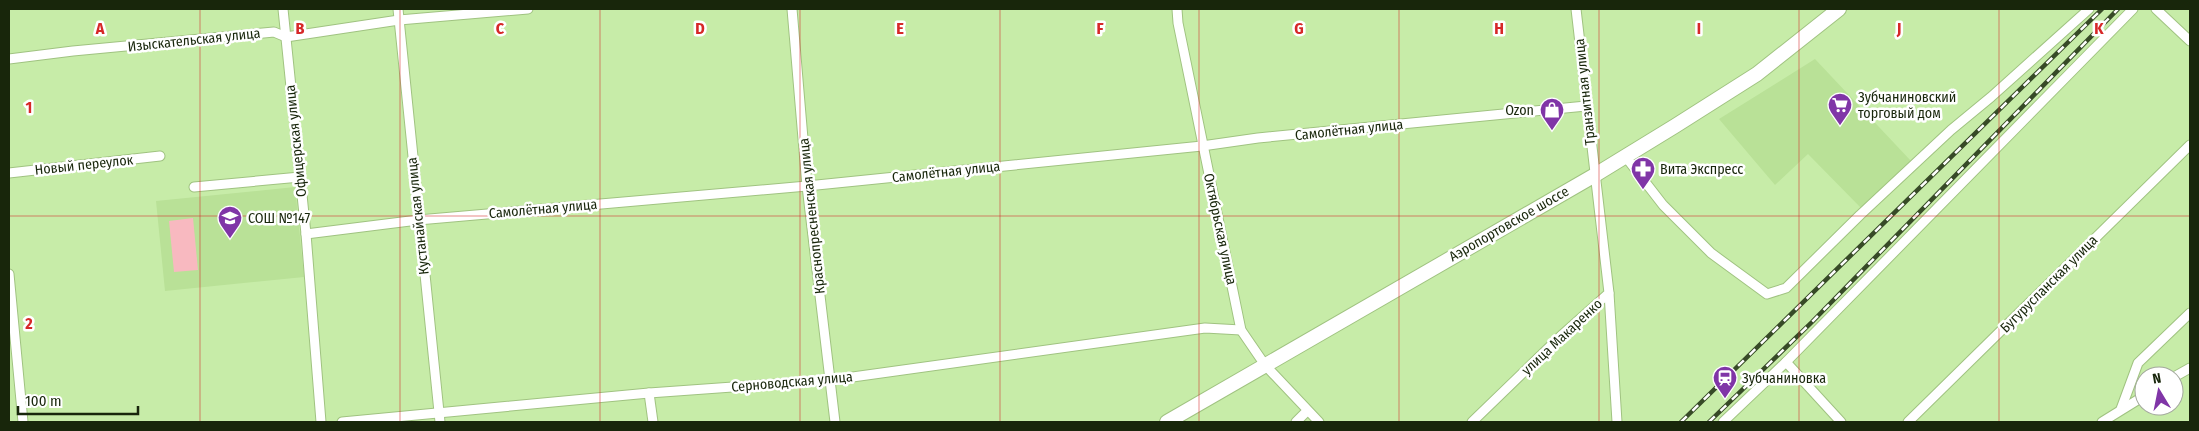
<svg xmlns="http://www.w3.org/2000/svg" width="2199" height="431" viewBox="0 0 2199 431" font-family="'Fira Sans Condensed',sans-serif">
	<rect width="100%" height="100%" fill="#c7eca8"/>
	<g fill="#b9e197">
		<polygon points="1815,59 1911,161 1861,208 1808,154 1775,185 1719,119"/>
		<polygon points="295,187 304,277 165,291 156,201"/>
	</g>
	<polygon fill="#f8b9c0" points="193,218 198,270 174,272 169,221"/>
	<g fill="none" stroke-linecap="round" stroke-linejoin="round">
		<defs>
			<g id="street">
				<polyline points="283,9 306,234 321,422"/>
				<polyline points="398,9 440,422"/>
				<polyline points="792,9 807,186 835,422"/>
				<polyline points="1177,9 1178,23 1241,330 1265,365 1319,422"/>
				<polyline points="2156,9 2190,41"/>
				<polyline points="9,59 73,51 274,32 286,37 399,20 528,9"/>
				<polyline points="1625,156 1663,205 1711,253 1767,294 1786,288 1860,215 1951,130 1991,97 2089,9"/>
				<polyline points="9,173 160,156"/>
				<polyline points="194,187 300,177"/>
				<polyline points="306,234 418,220 807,186 1202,146 1258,138 1586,106"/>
				<polyline points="9,274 23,422"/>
				<polyline points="1609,293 1617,422"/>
				<polyline points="1786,362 1841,422"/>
				<polyline points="2174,377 2190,368"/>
				<polyline points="649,393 653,422"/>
				<polyline points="2121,409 2138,363 2190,313"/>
				<polyline points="342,422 649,393 831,380 1205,328 1241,330"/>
				<polyline points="1296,422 1307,411"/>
				<polyline points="1472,422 1563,334 1609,293 1576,9"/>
				<polyline points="1723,422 1786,362 2133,9"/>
				<polyline points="1908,422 2190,145"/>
				<polyline points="2102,422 2144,396"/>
			</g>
			<polyline id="primary" points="1167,422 1595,175 1675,126 1757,74 1839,9"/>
		</defs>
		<use href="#street" stroke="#a0c381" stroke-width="11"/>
		<use href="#primary" stroke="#a0c381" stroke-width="16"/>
		<use href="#street" stroke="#fff" stroke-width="9"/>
		<use href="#primary" stroke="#fff" stroke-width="14"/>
		<defs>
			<g id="rail">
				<polyline points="1681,422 2102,9"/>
				<polyline points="1709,422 1812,322 2118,9"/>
			</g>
		</defs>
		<use href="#rail" stroke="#374a27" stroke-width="4.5"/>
		<use href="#rail" stroke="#fff" stroke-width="2.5" stroke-dasharray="8" stroke-linecap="butt"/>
	</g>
	<path fill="none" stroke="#d62828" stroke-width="1" stroke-opacity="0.55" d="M 200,9 L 200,422M 400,9 L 400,422M 600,9 L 600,422M 800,9 L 800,422M 1000,9 L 1000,422M 1199,9 L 1199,422M 1399,9 L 1399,422M 1599,9 L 1599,422M 1799,9 L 1799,422M 1999,9 L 1999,422M 9,216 L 2190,216"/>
	<defs>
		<symbol id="supermarket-pin" viewBox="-11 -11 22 30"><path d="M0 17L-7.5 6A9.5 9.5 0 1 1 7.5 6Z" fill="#8035a7" stroke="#fff"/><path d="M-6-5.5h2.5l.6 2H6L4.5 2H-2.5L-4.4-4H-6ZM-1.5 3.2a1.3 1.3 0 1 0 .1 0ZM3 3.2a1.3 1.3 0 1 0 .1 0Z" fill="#fff"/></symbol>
		<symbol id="shop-pin" viewBox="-11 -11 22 30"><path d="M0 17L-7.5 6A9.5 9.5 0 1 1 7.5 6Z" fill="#8035a7" stroke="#fff"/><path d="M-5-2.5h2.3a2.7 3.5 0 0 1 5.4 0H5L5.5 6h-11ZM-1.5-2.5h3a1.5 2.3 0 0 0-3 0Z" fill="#fff"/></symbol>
		<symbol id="pharmacy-pin" viewBox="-11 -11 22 30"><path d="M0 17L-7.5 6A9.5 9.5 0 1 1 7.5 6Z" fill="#8035a7" stroke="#fff"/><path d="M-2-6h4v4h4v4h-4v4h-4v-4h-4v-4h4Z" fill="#fff"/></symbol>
		<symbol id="school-pin" viewBox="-11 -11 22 30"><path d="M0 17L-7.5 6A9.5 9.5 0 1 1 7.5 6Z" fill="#8035a7" stroke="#fff"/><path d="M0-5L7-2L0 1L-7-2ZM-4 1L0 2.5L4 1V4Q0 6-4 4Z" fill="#fff"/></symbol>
		<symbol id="station-pin" viewBox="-11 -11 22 30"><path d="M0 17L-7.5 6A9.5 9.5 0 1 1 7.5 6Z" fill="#8035a7" stroke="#fff"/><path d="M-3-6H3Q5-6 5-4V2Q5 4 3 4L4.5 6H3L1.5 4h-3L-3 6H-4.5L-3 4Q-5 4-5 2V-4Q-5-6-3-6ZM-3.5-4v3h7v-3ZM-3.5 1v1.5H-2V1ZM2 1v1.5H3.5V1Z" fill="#fff"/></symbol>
	</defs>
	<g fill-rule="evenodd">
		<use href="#supermarket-pin" x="1826" y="91" width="28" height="38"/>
		<use href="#shop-pin" x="1538" y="96" width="28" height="38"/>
		<use href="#pharmacy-pin" x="1629" y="155" width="28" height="38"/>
		<use href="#school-pin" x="216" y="204" width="28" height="38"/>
		<use href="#station-pin" x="1711" y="364" width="28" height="38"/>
	</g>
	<g text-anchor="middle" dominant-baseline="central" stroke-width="5" stroke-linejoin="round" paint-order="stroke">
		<g font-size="14" fill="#18260b" stroke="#fff">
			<text transform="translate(194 40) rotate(-6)">Изыскательская улица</text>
			<text transform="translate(1585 92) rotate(-96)">Транзитная улица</text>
			<text transform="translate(1349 130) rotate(-6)">Самолётная улица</text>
			<text transform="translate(296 141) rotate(-96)">Офицерская улица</text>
			<text transform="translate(84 165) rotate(-6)">Новый переулок</text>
			<text transform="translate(946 172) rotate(-6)">Самолётная улица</text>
			<text transform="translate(543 209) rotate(-5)">Самолётная улица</text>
			<text transform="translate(418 216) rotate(-96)">Кустанайская улица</text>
			<text transform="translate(812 216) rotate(-96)">Краснопресненская улица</text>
			<text transform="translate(1509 224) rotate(-30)">Аэропортовское шоссе</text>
			<text transform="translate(1220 229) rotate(78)">Октябрьская улица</text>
			<text transform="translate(2049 284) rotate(-45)">Бугурусланская улица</text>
			<text transform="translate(1562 337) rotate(-43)">улица Макаренко</text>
			<text transform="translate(792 382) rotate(-5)">Серноводская улица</text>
		</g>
		<g font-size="14" fill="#18260b" stroke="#fff" text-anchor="start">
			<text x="1858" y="97">Зубчаниновский<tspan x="1858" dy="16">торговый дом</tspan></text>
			<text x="1534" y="110" text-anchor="end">Ozon</text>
			<text x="1660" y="169">Вита Экспресс</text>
			<text x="248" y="218">СОШ №147</text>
			<text x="1742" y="378">Зубчаниновка</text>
		</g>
	</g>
	<g font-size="16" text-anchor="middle" font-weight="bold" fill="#d62828" stroke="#fff" stroke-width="5" stroke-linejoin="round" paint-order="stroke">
		<text x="100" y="34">A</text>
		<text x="300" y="34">B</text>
		<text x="500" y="34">C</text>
		<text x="700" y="34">D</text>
		<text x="900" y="34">E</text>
		<text x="1100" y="34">F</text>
		<text x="1299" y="34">G</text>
		<text x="1499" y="34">H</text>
		<text x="1699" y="34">I</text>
		<text x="1899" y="34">J</text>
		<text x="2099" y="34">K</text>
		<text x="29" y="113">1</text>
		<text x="29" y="329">2</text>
	</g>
	<rect width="2199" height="431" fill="none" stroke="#18260b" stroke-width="20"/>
	<g transform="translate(2159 391) rotate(350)"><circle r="24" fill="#ffffff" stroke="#a3a89d"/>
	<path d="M0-4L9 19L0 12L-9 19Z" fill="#8035a7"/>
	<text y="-8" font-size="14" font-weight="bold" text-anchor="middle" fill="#18260b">N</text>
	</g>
	<path d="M18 406v8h120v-8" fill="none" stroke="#18260b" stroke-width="2.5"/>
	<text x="25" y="406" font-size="15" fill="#18260b" stroke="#ffffff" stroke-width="4" paint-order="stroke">100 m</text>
</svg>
